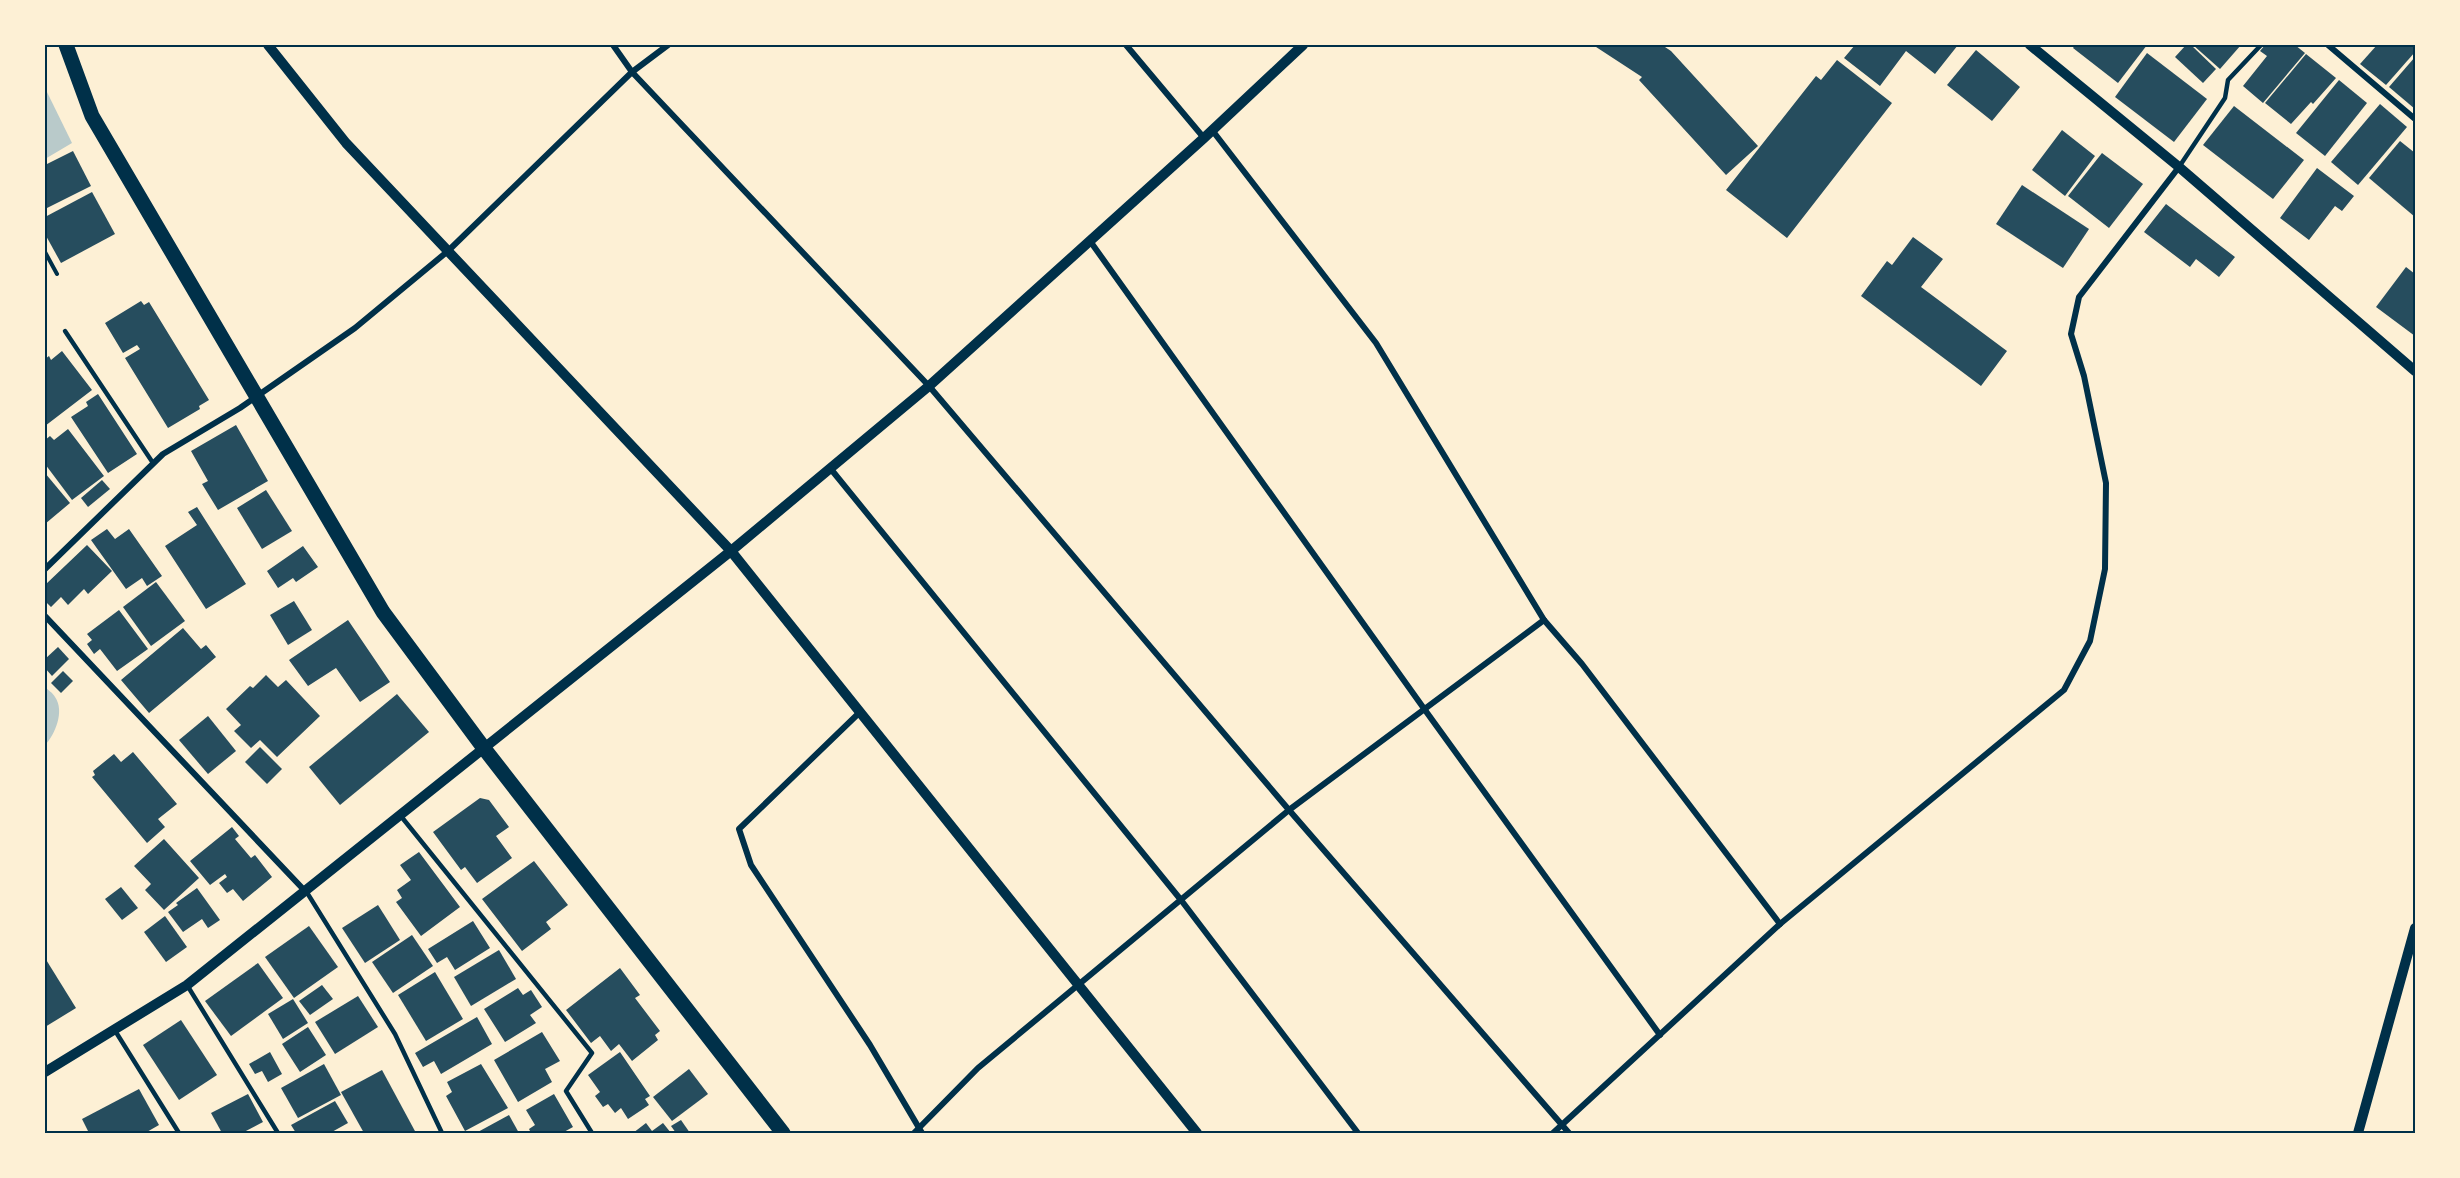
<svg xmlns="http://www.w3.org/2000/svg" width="2460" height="1178" viewBox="0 0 2460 1178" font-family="Ubuntu,sans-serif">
	<rect width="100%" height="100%" fill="#fdf0d5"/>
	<g fill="#b9caca">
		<polygon points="45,88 72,143 45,159"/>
		<path d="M 45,687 C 48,690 53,693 55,697 C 65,711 55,735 45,745 Z"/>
	</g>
	<g fill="#264d5e">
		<polygon points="1593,45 1662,45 1671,51 1758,146 1726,175 1639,80 1642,77"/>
		<polygon points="1855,45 1958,45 1935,74 1906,51 1880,86 1844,58"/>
		<polygon points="2075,45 2147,45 2118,83 2073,48"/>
		<polygon points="2186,45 2191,45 2216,69 2203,83 2175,57"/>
		<polygon points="2193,45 2241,45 2220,69"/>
		<polygon points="2265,45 2295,45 2305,53 2263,103 2243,86 2267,56 2260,51"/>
		<polygon points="2377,45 2415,45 2415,52 2386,85 2360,64"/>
		<polygon points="1976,50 2020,87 1992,121 1947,85"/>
		<polygon points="2147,53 2207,99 2174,142 2115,97"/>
		<polygon points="2306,54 2336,78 2313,104 2311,102 2291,124 2265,103"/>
		<polygon points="2415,57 2415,109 2389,87"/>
		<polygon points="1837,60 1892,103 1787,238 1726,190 1816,76 1821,80"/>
		<polygon points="2339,80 2367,103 2325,156 2296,133"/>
		<polygon points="2380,104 2407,127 2358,185 2331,162"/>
		<polygon points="2234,106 2304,160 2273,199 2203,145"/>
		<polygon points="2062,130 2095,156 2065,196 2032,170"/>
		<polygon points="2400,141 2415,153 2415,217 2369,178"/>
		<polygon points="73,151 91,186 45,209 45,165"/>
		<polygon points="2102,153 2143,184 2109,228 2068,196"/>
		<polygon points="2317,168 2354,196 2342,211 2335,206 2309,240 2280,218"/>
		<polygon points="2022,185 2089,229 2063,268 1996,224"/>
		<polygon points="92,192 115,234 61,263 45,234 45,217"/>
		<polygon points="2166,204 2235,257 2219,277 2196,259 2190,267 2144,232"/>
		<polygon points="1913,237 1943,259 1921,287 2007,351 1981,386 1861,296 1887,261 1892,265"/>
		<polygon points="2406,267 2415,274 2415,336 2376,307"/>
		<polygon points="141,301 144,305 149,302 209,400 199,406 200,409 168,428 125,358 140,349 137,345 123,353 105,323"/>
		<polygon points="62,351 92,390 45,426 45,359 49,356 51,360"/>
		<polygon points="98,394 137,454 108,473 71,417 88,406 86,402"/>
		<polygon points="236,425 268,481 218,510 202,484 208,481 191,451"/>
		<polygon points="68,429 104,476 72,500 45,464 45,440 50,436 54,440"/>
		<polygon points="45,473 70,503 45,524"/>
		<polygon points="102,480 110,489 88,507 81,498"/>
		<polygon points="266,490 292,531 262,549 237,508"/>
		<polygon points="197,507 246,584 206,609 165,546 197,525 188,512"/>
		<polygon points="107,529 115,539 129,529 162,576 147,586 142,578 126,589 91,540"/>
		<polygon points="87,545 112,571 88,594 84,589 68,605 61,597 51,607 45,601 45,585"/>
		<polygon points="303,546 318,567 296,582 293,578 278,588 267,571"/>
		<polygon points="156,582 185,621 151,646 123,607"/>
		<polygon points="294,601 312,630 288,645 270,615"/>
		<polygon points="119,610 148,649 117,671 100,649 94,654 87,644 92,640 87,634"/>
		<polygon points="348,620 390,682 360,702 336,668 308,686 289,660"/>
		<polygon points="183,628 201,649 206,645 216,657 149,713 121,680"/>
		<polygon points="58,647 69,659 52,676 45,668 45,659"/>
		<polygon points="63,671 73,681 61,693 51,683"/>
		<polygon points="266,675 278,687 286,680 320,716 277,757 260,740 251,748 234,731 241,725 226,709 250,686 253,688"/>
		<polygon points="397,694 429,732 340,805 309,767"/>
		<polygon points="208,716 236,751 208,774 179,740"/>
		<polygon points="260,747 282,769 267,784 245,762"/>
		<polygon points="133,752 177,804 158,819 165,827 147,843 92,777 95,775 93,771 114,754 121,762"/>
		<polygon points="480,798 489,800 509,827 496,836 512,858 477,883 465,867 461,870 433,832"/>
		<polygon points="232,827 239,836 235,839 251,858 255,855 272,877 243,901 233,889 227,893 219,883 227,877 225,874 210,885 190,861"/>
		<polygon points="164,839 199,878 164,910 145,890 151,884 134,866"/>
		<polygon points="419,852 460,907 421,936 396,902 402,898 397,890 411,880 400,865"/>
		<polygon points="534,861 568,905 546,922 551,929 522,951 482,899"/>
		<polygon points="121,887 138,908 122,920 105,899"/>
		<polygon points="197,888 220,920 208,928 202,919 183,932 168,912 178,905 176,903"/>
		<polygon points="378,905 400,940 365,963 342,928"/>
		<polygon points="165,916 187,947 166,962 144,932"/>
		<polygon points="473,921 490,948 455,970 447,957 437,963 428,949"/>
		<polygon points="309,926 338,967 294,998 265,957"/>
		<polygon points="412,935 433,966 393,993 372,962"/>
		<polygon points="499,950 516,979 471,1006 454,977"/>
		<polygon points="45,958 76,1008 45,1027"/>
		<polygon points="258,963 283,998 231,1036 205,1001"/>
		<polygon points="620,968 640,995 635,998 660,1031 655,1035 658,1040 632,1061 619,1044 611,1051 600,1036 591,1043 566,1010"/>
		<polygon points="435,972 463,1019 426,1041 398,995"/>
		<polygon points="322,985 333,999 310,1015 299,1001"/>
		<polygon points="518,988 523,995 531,990 542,1007 530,1015 536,1023 505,1042 484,1009"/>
		<polygon points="358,996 378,1027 335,1054 315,1022"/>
		<polygon points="293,999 308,1023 283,1039 268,1014"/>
		<polygon points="477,1017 492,1044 441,1074 434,1061 423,1067 415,1053"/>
		<polygon points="181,1020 217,1075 179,1100 143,1045"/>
		<polygon points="308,1027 326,1055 300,1072 282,1044"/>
		<polygon points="542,1032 560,1061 545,1069 552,1082 518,1102 494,1060"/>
		<polygon points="270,1052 282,1074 268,1082 262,1071 255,1074 249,1064"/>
		<polygon points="620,1052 650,1096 645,1099 649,1105 628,1119 621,1108 615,1113 608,1104 603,1107 595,1096 600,1092 588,1075"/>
		<polygon points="324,1064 341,1095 298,1118 281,1088"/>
		<polygon points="481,1064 508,1108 465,1131 446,1096 452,1092 447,1082"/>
		<polygon points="689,1069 708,1094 672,1121 653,1097"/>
		<polygon points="382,1070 416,1133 364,1133 341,1092"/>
		<polygon points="139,1089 159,1125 145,1133 89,1133 82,1119"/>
		<polygon points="248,1094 263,1122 242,1133 222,1133 211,1113"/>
		<polygon points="554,1094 573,1127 562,1133 531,1133 529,1129 535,1125 526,1110"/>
		<polygon points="335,1101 348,1123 330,1133 296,1133 291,1125"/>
		<polygon points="509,1115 519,1133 476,1133"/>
		<polygon points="681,1120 690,1133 676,1133 671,1126"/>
		<polygon points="646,1123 652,1131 663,1123 671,1133 633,1133"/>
	</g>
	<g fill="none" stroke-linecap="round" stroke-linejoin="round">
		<polyline stroke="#003049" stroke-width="4" points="45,252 57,274"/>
		<g stroke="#003049" stroke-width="4.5">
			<polyline points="2179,167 2225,98 2228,80 2261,45"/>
			<polyline points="65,331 153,463"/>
			<polyline points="400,815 592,1053 566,1091 592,1133"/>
			<polyline points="306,891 395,1034 442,1133"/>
			<polyline points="187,985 278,1133"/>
			<polyline points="114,1029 179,1133"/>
		</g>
		<g stroke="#003049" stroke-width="6">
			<polyline points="613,45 632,72 929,386 1289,810 1569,1133"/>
			<polyline points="1126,45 1204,138"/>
			<polyline points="2328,45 2415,119"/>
			<polyline points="1212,130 1376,343 1544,620 1582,664 1780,924"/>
			<polyline points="1090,241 1425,710 1660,1035"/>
			<polyline points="830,468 1181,900 1358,1133"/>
			<polyline points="45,569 163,454 240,408 355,328 448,251 632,72 668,45"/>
			<polyline points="45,616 305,891"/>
			<polyline points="859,713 739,829 751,865 870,1045 922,1133"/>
			<polyline points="914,1133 978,1068 1289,810 1544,620"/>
			<polyline points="1553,1133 1780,924 2064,690 2090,641 2105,569 2106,483 2084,376 2071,334 2079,297 2179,167"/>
		</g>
		<g stroke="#003049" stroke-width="10">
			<polyline points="268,45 346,143 731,551 1197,1133"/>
			<polyline points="2030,45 2179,167 2415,371"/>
			<polyline points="45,1072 187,985 731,551 929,386 1204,138 1303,45"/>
			<polyline points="2358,1133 2415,928"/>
		</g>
		<polyline stroke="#003049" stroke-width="15" points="66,45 92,116 383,612 483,747 783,1133"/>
	</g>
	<rect width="2460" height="1178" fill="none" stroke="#fdf0d5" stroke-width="93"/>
	<rect x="46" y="46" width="2368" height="1086" fill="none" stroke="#003049" stroke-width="2"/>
</svg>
